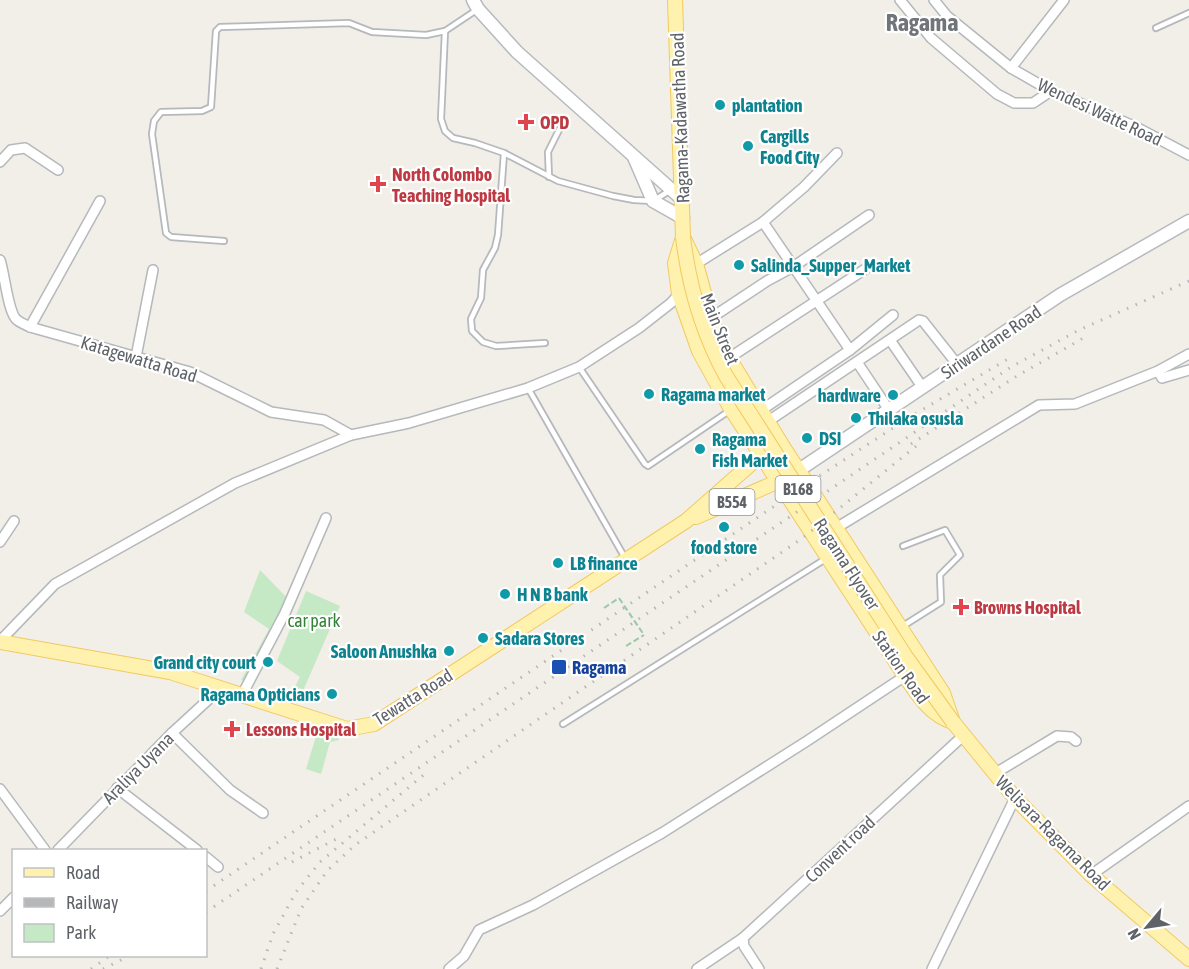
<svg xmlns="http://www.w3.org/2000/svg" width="1189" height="969" viewBox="0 0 1189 969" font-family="'Asap Condensed',sans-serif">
	<rect width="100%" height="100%" fill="#f1efe8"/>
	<g fill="#c5e8c5">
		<polygon points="260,570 290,601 246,682 241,680 269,629 244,612"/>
		<polygon points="306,591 340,606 299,700 289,698 300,677 277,661"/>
		<polygon points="321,727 337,735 339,740 330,742 321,774 306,769 317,733 320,734"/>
	</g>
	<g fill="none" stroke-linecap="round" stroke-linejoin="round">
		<defs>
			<g id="lane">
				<polyline points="1156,28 1189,13"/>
				<polyline points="445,31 441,119 445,131 453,138 475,143 504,153 558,181 613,196 634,200 653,201 669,191"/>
				<polyline points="504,153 498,235 495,248 483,270 481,298 471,319 472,331 483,342 496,346 545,343"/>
				<polyline points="549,177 548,152 559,130"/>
				<polyline points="224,241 171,237 166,233 152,134 154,121 161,112 202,111 211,107 216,31 220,27 349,23 372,32 426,35 445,31 478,9"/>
				<polyline points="579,367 645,464 648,466 729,411"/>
				<polyline points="528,388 625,558"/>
				<polyline points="903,546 945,530 960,555 940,575 941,602 903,626"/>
				<polyline points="563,724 827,558"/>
			</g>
			<g id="street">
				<polyline points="900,0 931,38 997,94 1014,103 1033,103 1051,91"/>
				<polyline points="934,0 947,16 1011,68 1051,91 1136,127 1189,155"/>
				<polyline points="1011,68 1064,0"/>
				<polyline points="0,162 11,150 25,148 58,170"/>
				<polyline points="763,222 850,350"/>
				<path d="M 0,260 C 5,275 8,313 17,320 C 21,323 26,325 30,327 L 190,372 L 271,412 L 324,420 L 351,435"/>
				<polyline points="696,264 763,222 804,187 837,153"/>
				<polyline points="711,318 767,281 793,267 869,215"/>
				<polyline points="30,327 100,201"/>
				<polyline points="890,340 923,388"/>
				<polyline points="136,357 153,270"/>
				<polyline points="729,358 873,264"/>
				<polyline points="857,362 889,410"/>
				<polyline points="1158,371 1162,378 1189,370"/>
				<polyline points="760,411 850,350 893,315"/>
				<polyline points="767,422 919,320 923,321 957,364"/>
				<polyline points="836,528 1039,405 1075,404 1158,371 1189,354"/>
				<polyline points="0,542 14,521"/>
				<polyline points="0,641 55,584 235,483 351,435 409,423 528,388 579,367 639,328 671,303 679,294"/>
				<polyline points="242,695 285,613 326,518"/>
				<polyline points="172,733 230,790 263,813"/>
				<polyline points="994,774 1057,736 1071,737 1076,741"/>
				<polyline points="117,788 197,850"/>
				<polyline points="0,789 45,850"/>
				<polyline points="58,850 172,733 221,688"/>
				<polyline points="206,857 218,867"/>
				<polyline points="1091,875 1189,806"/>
				<polyline points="0,911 14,897"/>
				<polyline points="449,969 464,956 479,930 533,905 662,833 807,741 905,676"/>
				<polyline points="697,969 743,938"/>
				<polyline points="759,969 744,946 743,938 964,735"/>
				<polyline points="932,969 1015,798"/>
			</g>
			<g id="secondary">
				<polyline points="473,0 478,9 517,52 683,200"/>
				<polyline points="634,157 653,201 683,218"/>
				<polyline points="799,470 1060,295 1189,221"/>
			</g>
			<g id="primary">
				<path d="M 675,0 L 683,237 L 675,263 L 679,294 L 699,351 L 731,409 L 905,676 C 918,695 930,715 953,722"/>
				<polyline points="684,239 696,264 711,318 729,358 780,442 943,693 953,722 1015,798 1091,875 1189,959"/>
				<polyline points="696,517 786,478"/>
				<polyline points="0,642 170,672 347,729 374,724 686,521 761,455 780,442"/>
			</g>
		</defs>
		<use href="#lane" stroke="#b5b8bc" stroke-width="8"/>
		<use href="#street" stroke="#b5b8bc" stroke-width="12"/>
		<use href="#secondary" stroke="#b6babf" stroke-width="15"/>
		<use href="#primary" stroke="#f2c960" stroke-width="16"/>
		<g stroke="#9cc7a9" stroke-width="2" stroke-dasharray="6 3" stroke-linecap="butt">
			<polyline points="604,608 619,598"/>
			<polyline points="626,646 644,635"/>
		</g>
		<use href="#lane" stroke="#fff" stroke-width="4.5"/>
		<use href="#street" stroke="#fff" stroke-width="9"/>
		<use href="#secondary" stroke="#fff" stroke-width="12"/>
		<use href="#primary" stroke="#fff2af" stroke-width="14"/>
		<g stroke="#b6b7b8" stroke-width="3" stroke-dasharray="1.5 8" stroke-linecap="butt">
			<polyline points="911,444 1017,376 1087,336"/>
			<polyline points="292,862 342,836"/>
			<polyline points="206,891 807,484 910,417 1013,356"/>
			<polyline points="206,912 1011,367 1079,330 1189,281"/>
			<polyline points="91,969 108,957"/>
			<polyline points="103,969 129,956"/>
			<polyline points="261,969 273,934 296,892 320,862 427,772"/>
			<polyline points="277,969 301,909 327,871 355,845 804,537 920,443"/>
		</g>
		<defs>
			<path id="primary-bridge" d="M 683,237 C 689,287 702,332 726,376 L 906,657 L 953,722"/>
		</defs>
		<use href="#primary-bridge" stroke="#f2c960" stroke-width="16" stroke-linecap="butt"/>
		<polyline stroke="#9cc7a9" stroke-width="2" stroke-dasharray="6 3" stroke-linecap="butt" points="619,598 644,635"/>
		<use href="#primary-bridge" stroke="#fff2af" stroke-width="14"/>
	</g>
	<g fill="#0f9aa8" stroke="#fff" stroke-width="2">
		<circle cx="720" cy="105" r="6"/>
		<circle cx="748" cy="146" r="6"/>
		<circle cx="739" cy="265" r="6"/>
		<circle cx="649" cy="394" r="6"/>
		<circle cx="893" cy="395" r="6"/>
		<circle cx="856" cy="418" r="6"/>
		<circle cx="807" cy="438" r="6"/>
		<circle cx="700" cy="449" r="6"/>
		<circle cx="724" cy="527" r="6"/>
		<circle cx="558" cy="563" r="6"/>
		<circle cx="505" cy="594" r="6"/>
		<circle cx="483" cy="638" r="6"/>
		<circle cx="449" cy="651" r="6"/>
		<circle cx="268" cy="662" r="6"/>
		<circle cx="332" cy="694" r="6"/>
	</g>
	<g fill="#e0444e" stroke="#fff" stroke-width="2">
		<path d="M523 113h6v6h6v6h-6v6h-6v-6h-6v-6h6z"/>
		<path d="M375 175h6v6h6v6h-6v6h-6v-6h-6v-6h6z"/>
		<path d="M958 598h6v6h6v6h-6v6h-6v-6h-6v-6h6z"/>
		<path d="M229 720h6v6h6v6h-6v6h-6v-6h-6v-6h6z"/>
	</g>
	<rect fill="#1a4fb4" stroke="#fff" stroke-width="2" x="551" y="659" width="16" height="16" rx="3"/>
	<g text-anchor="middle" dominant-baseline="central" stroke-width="4.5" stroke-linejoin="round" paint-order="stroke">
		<g fill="#fff" stroke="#8f9295" stroke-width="1.5">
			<rect x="775.5" y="476" width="45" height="26" rx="4.5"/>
			<rect x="709.5" y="489" width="45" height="26" rx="4.5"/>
		</g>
		<g font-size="16" font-weight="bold" fill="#5f6368">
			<text x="798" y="489">B168</text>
			<text x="732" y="502">B554</text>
		</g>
		<g font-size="18" font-weight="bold" fill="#0d838f" stroke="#fff" text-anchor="start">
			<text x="732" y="105">plantation</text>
			<text x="760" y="136">Cargills<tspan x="760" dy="21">Food City</tspan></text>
			<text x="751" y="265">Salinda_Supper_Market</text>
			<text x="661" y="394">Ragama market</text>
			<text x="881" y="395" text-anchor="end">hardware</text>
			<text x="868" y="418">Thilaka osusla</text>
			<text x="819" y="438">DSI</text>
			<text x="712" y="439">Ragama<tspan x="712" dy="21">Fish Market</tspan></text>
			<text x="724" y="547" text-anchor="middle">food store</text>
			<text x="570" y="563">LB finance</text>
			<text x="517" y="594">H N B bank</text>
			<text x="495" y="638">Sadara Stores</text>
			<text x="437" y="651" text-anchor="end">Saloon Anushka</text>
			<text x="256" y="662" text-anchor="end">Grand city court</text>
			<text x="320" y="694" text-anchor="end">Ragama Opticians</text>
		</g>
		<g font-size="18" fill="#5f6368" stroke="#fff">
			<text transform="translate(1100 112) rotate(25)">Wendesi Watte Road</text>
			<text transform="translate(680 118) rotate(-92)">Ragama-Kadawatha Road</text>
			<text transform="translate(720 329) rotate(68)">Main Street</text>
			<text transform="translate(991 342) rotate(-34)">Siriwardane Road</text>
			<text transform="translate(139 359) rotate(17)">Katagewatta Road</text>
			<text transform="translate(847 564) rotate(57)">Ragama Flyover</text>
			<text transform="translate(901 667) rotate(55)">Station Road</text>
			<text transform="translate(413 697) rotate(-32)">Tewatta Road</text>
			<text transform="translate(138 768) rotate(-45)">Araliya Uyana</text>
			<text transform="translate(1053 833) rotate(45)">Welisara-Ragama Road</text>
			<text transform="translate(840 849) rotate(-43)">Convent road</text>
		</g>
		<g font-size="18" font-weight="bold" fill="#be3a42" stroke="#fff" text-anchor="start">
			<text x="540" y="122">OPD</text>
			<text x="392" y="174">North Colombo<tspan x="392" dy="21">Teaching Hospital</tspan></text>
			<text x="974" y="607">Browns Hospital</text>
			<text x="246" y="729">Lessons Hospital</text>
		</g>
		<g font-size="18" fill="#348238" stroke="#fff">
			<text x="314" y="620">car park</text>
		</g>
		<g font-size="18" font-weight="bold" fill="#164399" stroke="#fff" text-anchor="start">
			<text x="572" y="667">Ragama</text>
		</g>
		<g font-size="24" font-weight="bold" fill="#70757a" stroke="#fff">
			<text x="922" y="22">Ragama</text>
		</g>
	</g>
	<rect x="12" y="849" width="195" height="108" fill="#ffffff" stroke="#bfc1c3" stroke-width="1.5"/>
	<rect x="24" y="868" width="30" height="9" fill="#fff2af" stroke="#bfc1c3" stroke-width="1.5"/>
	<text x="66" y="879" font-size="18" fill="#5f6368">Road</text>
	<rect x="24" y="898" width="30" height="9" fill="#b6b7b8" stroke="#bfc1c3" stroke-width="1.5"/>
	<text x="66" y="909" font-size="18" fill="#5f6368">Railway</text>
	<rect x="24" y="924" width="30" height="18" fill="#c5e8c5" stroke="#bfc1c3" stroke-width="1.5"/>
	<text x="66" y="939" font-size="18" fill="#5f6368">Park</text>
	<g transform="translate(1147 927) rotate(241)" stroke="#ffffff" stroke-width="4.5" paint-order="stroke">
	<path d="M0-4.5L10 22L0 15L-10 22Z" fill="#5f6368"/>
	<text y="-9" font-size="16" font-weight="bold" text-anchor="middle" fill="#5f6368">N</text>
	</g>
</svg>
